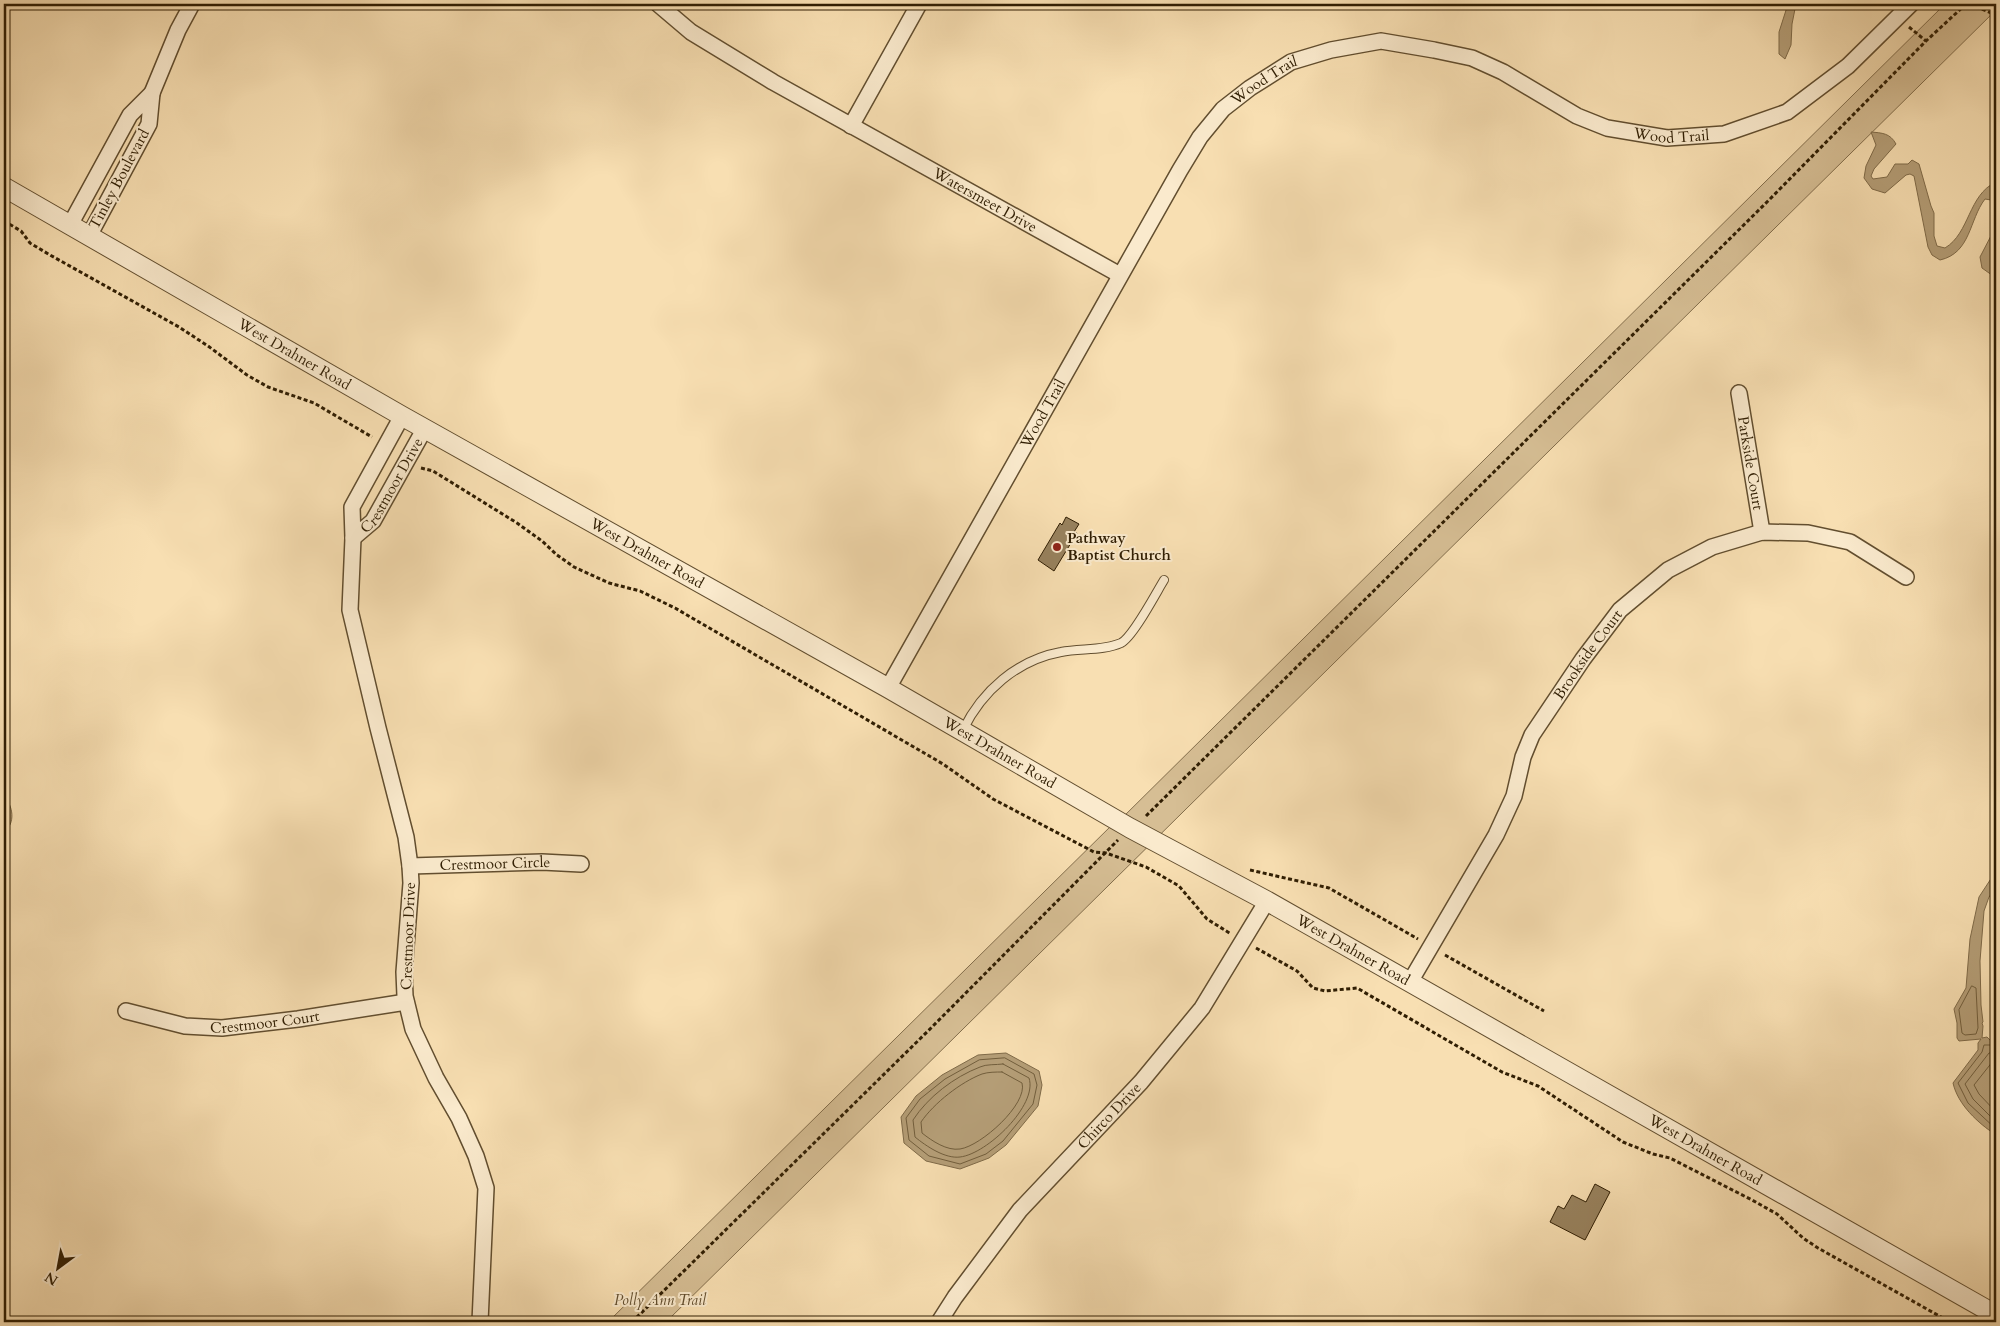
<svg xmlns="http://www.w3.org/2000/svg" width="2000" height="1326" viewBox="0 0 2000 1326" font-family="Cardo,serif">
	<rect width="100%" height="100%" fill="#f8dfb2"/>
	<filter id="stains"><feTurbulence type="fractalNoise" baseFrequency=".004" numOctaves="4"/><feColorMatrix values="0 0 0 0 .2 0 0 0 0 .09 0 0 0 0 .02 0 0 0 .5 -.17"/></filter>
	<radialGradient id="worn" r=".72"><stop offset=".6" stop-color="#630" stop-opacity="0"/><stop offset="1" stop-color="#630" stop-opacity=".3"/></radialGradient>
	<polygon fill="#d6be94" stroke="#836e4c" points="1945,4 1996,4 1996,10 666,1322 608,1322 1115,822 1117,823"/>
	<g fill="#b49d76" stroke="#7f6a48">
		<polygon points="1788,4 1796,4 1792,24 1791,45 1785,59 1779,54 1779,32"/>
		<path d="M 1871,132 C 1882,133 1890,133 1896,144 L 1874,169 L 1871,176 L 1873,179 L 1887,177 L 1895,164 L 1908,164 L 1912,160 L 1919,164 L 1931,206 L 1934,213 L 1934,236 L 1937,246 L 1945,248 C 1970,233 1968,195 1996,182 L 1996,248 L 1991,256 L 1992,263 L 1996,267 L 1996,278 L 1982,268 L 1980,257 L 1994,230 L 1994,202 L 1991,200 L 1985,199 C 1969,220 1971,253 1940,260 L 1932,255 L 1928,247 L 1914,176 L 1910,174 L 1906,175 L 1885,193 L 1872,189 L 1864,178 L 1866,166 L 1876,145 Z"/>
		<path d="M 4,796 C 13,806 16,823 4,832 Z"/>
		<path d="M 1996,871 L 1996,888 L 1989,897 L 1984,911 L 1980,961 L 1981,1005 L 1983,1022 L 1982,1023 L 1983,1026 L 1982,1038 L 1987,1037 L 1991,1041 L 1996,1040 L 1996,1135 C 1978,1123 1958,1105 1953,1083 L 1978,1050 L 1978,1043 L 1981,1039 L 1959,1041 L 1957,1038 L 1957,1023 L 1954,1009 L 1966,988 L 1970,939 L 1979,897 Z"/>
		<polygon points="1006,1053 1039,1071 1042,1085 1038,1106 1006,1145 989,1158 960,1169 926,1161 904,1143 901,1117 916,1096 942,1075 978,1055"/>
	</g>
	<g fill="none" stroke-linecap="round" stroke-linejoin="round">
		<g stroke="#725e3c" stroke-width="1">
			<polygon points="1972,986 1976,988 1978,1028 1976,1034 1965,1035 1962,1033 1959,1010"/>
			<polyline points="1996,1045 1984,1045 1982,1052 1958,1083 1968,1103 1996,1129"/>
			<polyline points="1996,1052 1989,1053 1965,1084 1973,1099 1996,1122"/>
			<polygon points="1005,1058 1034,1074 1037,1085 1033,1104 1003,1141 986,1154 960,1164 929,1156 909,1140 906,1118 920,1099 945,1079 979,1060"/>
			<polyline points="1996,1060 1993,1061 1974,1085 1979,1094 1996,1112"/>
			<path d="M 1003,1064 L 1029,1078 C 1038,1105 987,1154 960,1157 C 945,1159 926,1146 915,1137 L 913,1120 C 928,1097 954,1077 980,1067 C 986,1064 996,1065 1003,1064 Z"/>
			<path d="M 1002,1072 L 1022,1083 C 1028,1104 981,1146 960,1149 C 947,1151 932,1141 922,1133 L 921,1122 C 934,1103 961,1082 982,1074 C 988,1072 996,1072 1002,1072 Z"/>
		</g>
	</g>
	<g fill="#98825e" stroke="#301e03">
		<polygon points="1066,517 1079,524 1074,532 1077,533 1054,571 1038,560 1060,523 1062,525"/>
		<polygon points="1595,1184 1610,1192 1585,1240 1550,1222 1558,1206 1564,1209 1572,1195 1586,1202"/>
	</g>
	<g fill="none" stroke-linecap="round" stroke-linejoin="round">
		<defs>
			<path id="service" d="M 963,730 C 982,691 1017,660 1061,652 C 1080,648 1103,651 1121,643 C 1133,637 1156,593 1164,580"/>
			<g id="minor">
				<path id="s1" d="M 658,4 L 691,32 L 773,82 L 1120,275"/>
				<polyline points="152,93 178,30 192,4"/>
				<polyline points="851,126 919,4"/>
				<polyline points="70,225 130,115 152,93 149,124 89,236"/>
				<path id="s2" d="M 1739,393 L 1762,532"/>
				<path id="s3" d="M 402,416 L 352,507 L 353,538 L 373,521 L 425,428"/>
				<polyline points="353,538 350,610 378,728 406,837 410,866 411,883 404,972 405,996 413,1029 436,1078 459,1118 476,1156 486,1188 480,1322"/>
				<path id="s4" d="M 888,688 L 1180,170 L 1200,137 L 1223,109 L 1250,88 L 1291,62 L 1331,50 L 1381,41 L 1434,50 L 1472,58 L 1503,72 L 1577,116 L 1607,128 L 1667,138 L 1724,134 L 1787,112 L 1848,66 L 1911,4"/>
				<path id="s5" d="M 410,866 L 542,862 L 581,864"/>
				<path id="s6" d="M 1410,982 L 1496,835 L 1514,796 L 1523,757 L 1532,735 L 1583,659 L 1620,610 L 1668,570 L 1712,547 L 1762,532 L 1808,533 L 1850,542 L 1906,577"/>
				<path id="s7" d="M 126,1011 L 185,1026 L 222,1028 L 298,1019 L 406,1002"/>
				<path id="s8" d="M 939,1322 L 955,1297 L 1020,1210 L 1141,1082 L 1202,1008 L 1267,901"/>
			</g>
			<g id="tertiary">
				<path id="s9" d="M 4,187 L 402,416 L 888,688 L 1130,828 L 1267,901 L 1996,1315"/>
			</g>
		</defs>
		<use href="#service" stroke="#624e2f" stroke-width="10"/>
		<use href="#minor" stroke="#624e2f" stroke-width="18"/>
		<use href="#tertiary" stroke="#624e2f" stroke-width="21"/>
		<g stroke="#301e03" stroke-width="3" stroke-dasharray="4 2.5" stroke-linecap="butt">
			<polyline points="1970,4 1996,15"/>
			<polyline points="1909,27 1926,41"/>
			<polyline points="4,221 21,231 30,243 50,255 179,327 208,346 247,375 268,387 314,403 372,437"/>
			<polyline points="421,468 433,471 517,523 542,541 557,555 574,567 609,583 640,591 675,608 943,764 993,799 1094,852 1106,853 1146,867 1179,886 1207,919 1231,934"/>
			<polyline points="1146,816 1770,199 1926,41 1966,4"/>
			<polyline points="1250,870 1329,888 1418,939"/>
			<polyline points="1256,948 1297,971 1313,988 1325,991 1357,988 1502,1072 1538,1086 1623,1142 1653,1154 1670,1158 1752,1200 1777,1214 1803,1238 1818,1248 1950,1322"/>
			<polyline points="1445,955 1544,1011"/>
			<polyline points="632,1322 931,1028 1118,840"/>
		</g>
		<use href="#service" stroke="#faeacd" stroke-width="8"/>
		<use href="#minor" stroke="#faeacd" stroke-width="15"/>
		<use href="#tertiary" stroke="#faeacd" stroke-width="19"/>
	</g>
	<circle fill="#8f2418" stroke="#faeacd" stroke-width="2" cx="1057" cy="547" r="5"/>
	<g text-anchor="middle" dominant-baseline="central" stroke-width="4" stroke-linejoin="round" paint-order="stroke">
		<g font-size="15" fill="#301e03" stroke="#faeacd">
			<text stroke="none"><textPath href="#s4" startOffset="720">Wood Trail</textPath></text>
			<text stroke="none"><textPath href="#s4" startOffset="1155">Wood Trail</textPath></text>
			<text transform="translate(119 179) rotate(-62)">Tinley Boulevard</text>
			<text stroke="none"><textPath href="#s1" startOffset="382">Watersmeet Drive</textPath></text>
			<text stroke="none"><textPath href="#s9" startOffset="335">West Drahner Road</textPath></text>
			<text stroke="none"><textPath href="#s4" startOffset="315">Wood Trail</textPath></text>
			<text stroke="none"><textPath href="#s2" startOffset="71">Parkside Court</textPath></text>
			<text stroke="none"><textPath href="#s3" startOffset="201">Crestmoor Drive</textPath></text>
			<text stroke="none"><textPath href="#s9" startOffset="740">West Drahner Road</textPath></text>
			<text stroke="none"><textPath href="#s6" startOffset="375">Brookside Court</textPath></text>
			<text stroke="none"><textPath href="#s9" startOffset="1145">West Drahner Road</textPath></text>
			<text stroke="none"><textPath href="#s5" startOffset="85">Crestmoor Circle</textPath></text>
			<text transform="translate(408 936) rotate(-88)">Crestmoor Drive</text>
			<text stroke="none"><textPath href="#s9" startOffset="1550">West Drahner Road</textPath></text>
			<text stroke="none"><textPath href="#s7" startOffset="141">Crestmoor Court</textPath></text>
			<text stroke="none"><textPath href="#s8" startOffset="268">Chirco Drive</textPath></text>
			<text stroke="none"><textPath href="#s9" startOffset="1955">West Drahner Road</textPath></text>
		</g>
		<g font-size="15" font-weight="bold" fill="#301e03" stroke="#faeacd" text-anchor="start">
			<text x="1067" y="538">Pathway<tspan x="1067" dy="17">Baptist Church</tspan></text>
		</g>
		<g font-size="15" font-style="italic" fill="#624e2e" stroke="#faeacd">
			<text x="660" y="1300">Polly Ann Trail</text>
		</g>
	</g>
	<rect width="2000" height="1326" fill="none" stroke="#f8dfb2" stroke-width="20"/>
	<rect x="5" y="5" width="1990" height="1316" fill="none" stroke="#301e03" stroke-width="2.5"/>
	<rect x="10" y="10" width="1980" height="1306" fill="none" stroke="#301e03"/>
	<g transform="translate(58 1268) rotate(212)" stroke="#faeacd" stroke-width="4" paint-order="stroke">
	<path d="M0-4L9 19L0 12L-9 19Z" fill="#301e03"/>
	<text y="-8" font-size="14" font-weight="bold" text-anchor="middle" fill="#301e03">N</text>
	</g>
	<rect width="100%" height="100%" filter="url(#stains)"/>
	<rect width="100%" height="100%" fill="url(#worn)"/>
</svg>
